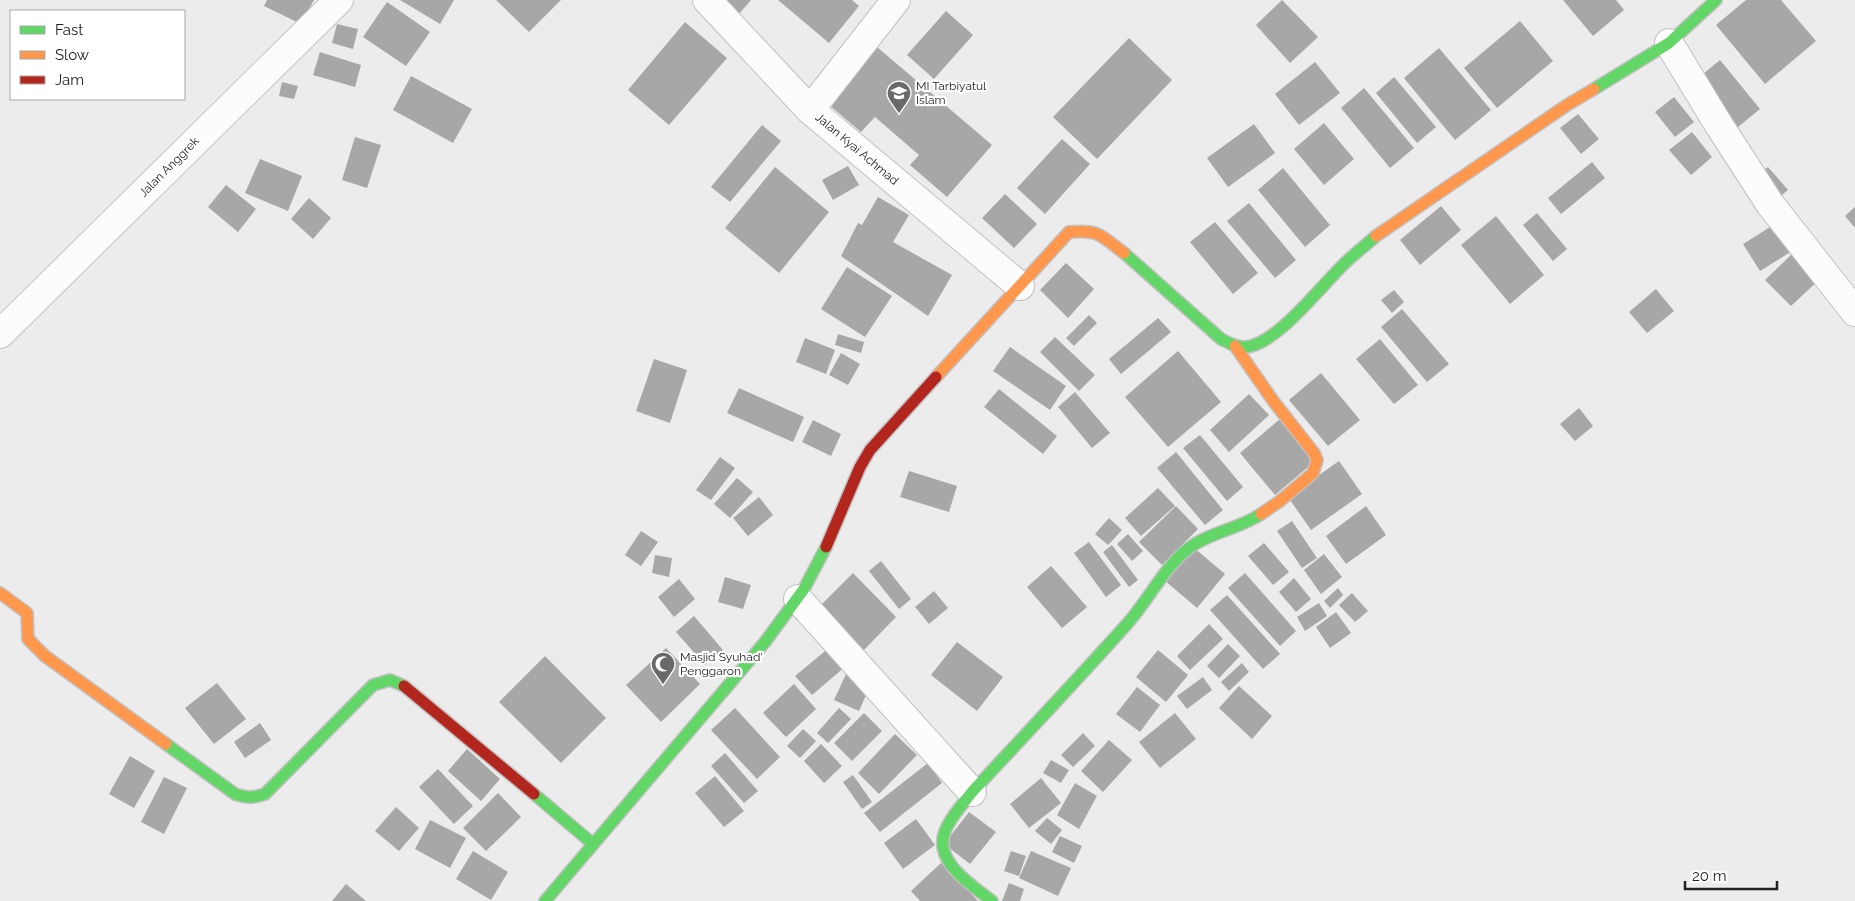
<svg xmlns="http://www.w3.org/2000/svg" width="1855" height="901" viewBox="0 0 1855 901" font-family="Raleway,sans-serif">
	<rect width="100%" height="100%" fill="#ececec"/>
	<g fill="#a7a7a7">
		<polygon points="267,0 314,0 301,24 264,6"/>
		<polygon points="400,0 454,0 440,24"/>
		<polygon points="496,0 561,0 529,32"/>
		<polygon points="722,0 751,0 738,15"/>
		<polygon points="778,0 852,0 859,6 829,43"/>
		<polygon points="1282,0 1318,37 1290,63 1256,25"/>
		<polygon points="1563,0 1616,0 1624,10 1593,36"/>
		<polygon points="1746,0 1781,0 1816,41 1765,84 1716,25"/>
		<polygon points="387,2 430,32 406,66 363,37"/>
		<polygon points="946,11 973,35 934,79 907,55"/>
		<polygon points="1520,21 1553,61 1497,108 1464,68"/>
		<polygon points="685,22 727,58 669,125 628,90"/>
		<polygon points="337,24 358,29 353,49 332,43"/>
		<polygon points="1129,38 1172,80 1097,159 1053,117"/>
		<polygon points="877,47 992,145 947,197 910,165 919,155 875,117 861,132 828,104"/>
		<polygon points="1439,48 1491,110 1455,140 1404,78"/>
		<polygon points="320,52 361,65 355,87 313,75"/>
		<polygon points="1720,60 1760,109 1738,127 1697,79"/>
		<polygon points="1315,62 1340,93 1299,125 1275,94"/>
		<polygon points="411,76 472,109 453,143 393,110"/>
		<polygon points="1394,77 1436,127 1417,143 1376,93"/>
		<polygon points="282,82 298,86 294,99 279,96"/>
		<polygon points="1364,88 1414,148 1390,168 1341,108"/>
		<polygon points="1674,97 1694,122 1675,137 1655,112"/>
		<polygon points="1578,114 1599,139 1581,154 1560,128"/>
		<polygon points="1324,123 1354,159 1324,185 1294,149"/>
		<polygon points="1254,124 1275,153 1228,187 1207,158"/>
		<polygon points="762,125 781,141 730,202 711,187"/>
		<polygon points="1692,132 1712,157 1691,175 1669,150"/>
		<polygon points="355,137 381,145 367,188 342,180"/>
		<polygon points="1062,139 1090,164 1045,214 1017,188"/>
		<polygon points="260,159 302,176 288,211 245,193"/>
		<polygon points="1592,162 1605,178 1561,214 1548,198"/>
		<polygon points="848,166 859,185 833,200 822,180"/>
		<polygon points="775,167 829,212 779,273 725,228"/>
		<polygon points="1768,167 1788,190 1775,201 1755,177"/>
		<polygon points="1283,168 1330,225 1305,247 1258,190"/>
		<polygon points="226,185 256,209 238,232 208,207"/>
		<polygon points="1005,194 1037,224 1014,248 982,218"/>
		<polygon points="878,197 909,215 893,242 952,275 928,316 841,256 858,223 862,225"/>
		<polygon points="309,198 331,218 313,239 291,219"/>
		<polygon points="1249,203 1296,260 1275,278 1227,221"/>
		<polygon points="1441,206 1461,230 1420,265 1400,240"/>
		<polygon points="1855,207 1855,228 1845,216"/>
		<polygon points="1537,213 1567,249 1553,261 1523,225"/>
		<polygon points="1496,216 1544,275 1510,304 1461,245"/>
		<polygon points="1215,222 1258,273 1233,294 1190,242"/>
		<polygon points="1775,224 1792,251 1760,271 1743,244"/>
		<polygon points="1793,253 1819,280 1791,306 1765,280"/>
		<polygon points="1066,263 1094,289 1068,318 1040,290"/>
		<polygon points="847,267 892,296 865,337 821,309"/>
		<polygon points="1656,289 1674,311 1647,333 1629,312"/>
		<polygon points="1394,290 1404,302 1392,313 1381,300"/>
		<polygon points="1402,309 1449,364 1427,382 1381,327"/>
		<polygon points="1089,315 1097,323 1074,346 1066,338"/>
		<polygon points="1158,318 1171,332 1121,374 1109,359"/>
		<polygon points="838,334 864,342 861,353 835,345"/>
		<polygon points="1055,337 1095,375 1079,391 1040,352"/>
		<polygon points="805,338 835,350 826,374 796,362"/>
		<polygon points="1380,339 1418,385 1394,404 1356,359"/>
		<polygon points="1010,347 1066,386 1050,410 993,371"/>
		<polygon points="1178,351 1221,402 1168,447 1125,397"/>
		<polygon points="841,353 860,364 848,385 829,375"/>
		<polygon points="654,359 687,370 670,423 636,411"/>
		<polygon points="1321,373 1360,420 1328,446 1289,400"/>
		<polygon points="739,388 804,417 793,442 727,413"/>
		<polygon points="999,389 1057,436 1043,454 984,407"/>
		<polygon points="1075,392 1110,433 1092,448 1058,407"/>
		<polygon points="1249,394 1269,415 1229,452 1210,430"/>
		<polygon points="1579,408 1593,426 1575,441 1560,424"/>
		<polygon points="1280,419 1315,461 1275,495 1240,453"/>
		<polygon points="813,420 841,434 831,456 802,442"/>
		<polygon points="1200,435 1243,487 1227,501 1183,448"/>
		<polygon points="1176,452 1223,510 1205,525 1157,468"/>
		<polygon points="720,457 735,468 711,500 696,490"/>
		<polygon points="1339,461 1362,494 1311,530 1288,497"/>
		<polygon points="909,471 957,486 949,512 900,497"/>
		<polygon points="737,478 753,492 730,518 714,504"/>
		<polygon points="1158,488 1175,506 1141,536 1125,518"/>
		<polygon points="759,497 773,515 748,536 733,518"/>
		<polygon points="1176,506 1198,529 1162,565 1139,542"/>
		<polygon points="1366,506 1386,535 1346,564 1326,536"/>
		<polygon points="1109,518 1122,530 1108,545 1095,534"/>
		<polygon points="1292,521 1317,558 1302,568 1277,531"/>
		<polygon points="641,531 658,542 641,566 625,555"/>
		<polygon points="1128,534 1143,551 1132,561 1117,544"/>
		<polygon points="1089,542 1121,585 1106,597 1074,553"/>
		<polygon points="1264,543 1289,572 1273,585 1248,556"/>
		<polygon points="1112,545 1138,580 1129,587 1103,552"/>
		<polygon points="1193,547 1225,574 1197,608 1164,580"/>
		<polygon points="1324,554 1342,577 1321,594 1304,570"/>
		<polygon points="655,555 672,558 669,577 652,573"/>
		<polygon points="881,561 911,599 899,609 869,571"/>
		<polygon points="1051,566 1087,607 1062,628 1027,587"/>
		<polygon points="853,573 896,617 860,654 816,610"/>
		<polygon points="1245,573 1296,631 1280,646 1228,588"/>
		<polygon points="725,577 751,585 743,609 718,602"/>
		<polygon points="1294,578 1311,599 1296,612 1279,592"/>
		<polygon points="679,579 695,599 674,617 658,597"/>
		<polygon points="1338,588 1343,595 1330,608 1324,601"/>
		<polygon points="934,591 948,608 929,624 915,607"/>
		<polygon points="1352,593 1368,611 1355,622 1339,605"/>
		<polygon points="1227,595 1280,654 1263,669 1210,610"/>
		<polygon points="1319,603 1327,616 1305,631 1297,617"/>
		<polygon points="1336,612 1351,633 1330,648 1316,627"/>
		<polygon points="694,616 723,650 705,665 676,632"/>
		<polygon points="1209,624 1223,639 1190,670 1177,656"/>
		<polygon points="957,642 1003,677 977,711 931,675"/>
		<polygon points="1228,644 1240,656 1219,678 1207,666"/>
		<polygon points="830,647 846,666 812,695 795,676"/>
		<polygon points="666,648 700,684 661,722 626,685"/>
		<polygon points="1158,650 1188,675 1166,702 1136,677"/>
		<polygon points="545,656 606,718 561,763 499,702"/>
		<polygon points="1242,663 1249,672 1229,691 1221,682"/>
		<polygon points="847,672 872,682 859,711 834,700"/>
		<polygon points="1203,677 1212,690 1187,709 1177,696"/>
		<polygon points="217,683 246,719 214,744 185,708"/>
		<polygon points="794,684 816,709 786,737 763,713"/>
		<polygon points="1239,686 1272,716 1252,739 1219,708"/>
		<polygon points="1137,687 1160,705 1140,732 1116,714"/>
		<polygon points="735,708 780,757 757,779 711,730"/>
		<polygon points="839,708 851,719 828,743 817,733"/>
		<polygon points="864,713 882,731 852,761 834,743"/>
		<polygon points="1175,713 1196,739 1160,768 1139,742"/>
		<polygon points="260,723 271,740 245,758 234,742"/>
		<polygon points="803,729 816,741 800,758 787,746"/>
		<polygon points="1083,733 1095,746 1073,767 1061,755"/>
		<polygon points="895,734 917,755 879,794 858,773"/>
		<polygon points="1109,740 1132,760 1103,792 1081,771"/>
		<polygon points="821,744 842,766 824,783 804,761"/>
		<polygon points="467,749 500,779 481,801 448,771"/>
		<polygon points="725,753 758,791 744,803 711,766"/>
		<polygon points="130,756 155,771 134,808 109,794"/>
		<polygon points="1051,760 1069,770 1061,783 1043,773"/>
		<polygon points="928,763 942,783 880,832 864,813"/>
		<polygon points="438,769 473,806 454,824 419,787"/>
		<polygon points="853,775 872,802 862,809 843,782"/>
		<polygon points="715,776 744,811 724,827 695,793"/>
		<polygon points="164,777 187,788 164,834 141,822"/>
		<polygon points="1041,778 1061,803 1029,828 1010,804"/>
		<polygon points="1075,783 1097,796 1079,829 1057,815"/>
		<polygon points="498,793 521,817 486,851 463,828"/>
		<polygon points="396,807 419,828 399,851 375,831"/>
		<polygon points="969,812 996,832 970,864 944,844"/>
		<polygon points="1047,818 1062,830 1051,844 1035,831"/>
		<polygon points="916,819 935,845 903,869 884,843"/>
		<polygon points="430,820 466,838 450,868 415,849"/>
		<polygon points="1060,836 1082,846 1074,863 1052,852"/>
		<polygon points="473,851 508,872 491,900 456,879"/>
		<polygon points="1011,851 1026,856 1019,876 1004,871"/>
		<polygon points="1031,851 1071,868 1058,896 1019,878"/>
		<polygon points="942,862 978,901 920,901 911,891"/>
		<polygon points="1009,883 1024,889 1020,901 1002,901"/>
		<polygon points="346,884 366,901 332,901"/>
	</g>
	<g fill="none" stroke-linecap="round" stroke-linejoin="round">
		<defs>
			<g id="street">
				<polyline points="707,0 810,110 1020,286"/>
				<polyline points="1669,43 1717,122 1770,204 1855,312"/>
				<polyline points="810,110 896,0"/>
				<polyline points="0,334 339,0"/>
				<polyline points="798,599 972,792"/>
			</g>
			<g id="fast">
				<polyline points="1594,89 1669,43 1716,0"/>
				<path d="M 1124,253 L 1221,339 C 1229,343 1237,348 1246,347 C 1277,344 1321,286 1344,264 C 1354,254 1365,246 1376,236"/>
				<path d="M 166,744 L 235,794 C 247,798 253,798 265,794 L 373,685 L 390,680 L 404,686"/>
				<polyline points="534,794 593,844"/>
				<polyline points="545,901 765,642 804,589 826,547"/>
				<path d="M 992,901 C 972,885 933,862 945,831 C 951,816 963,804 972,792 C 1024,736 1076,681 1127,624 C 1147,602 1165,566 1189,548 C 1210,532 1239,529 1261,514"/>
			</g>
			<g id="slow">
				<polyline points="1376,236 1567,105 1594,89"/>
				<polyline points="1235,346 1274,402 1314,453 1317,460 1313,473 1280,501 1261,514"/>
				<path d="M 936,377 L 1069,232 C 1100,229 1101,236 1124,253"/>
				<polyline points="0,593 27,613 28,639 45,656 166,744"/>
			</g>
			<g id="jam">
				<polyline points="826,547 860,467 870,450 936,377"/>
				<polyline points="404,686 534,794"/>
			</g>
		</defs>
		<use href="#street" stroke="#c1c1c1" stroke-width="30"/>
		<use href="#fast" stroke="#c1c1c1" stroke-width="14"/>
		<use href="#slow" stroke="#c1c1c1" stroke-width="14"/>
		<use href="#jam" stroke="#c1c1c1" stroke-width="14"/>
		<use href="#street" stroke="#fcfcfc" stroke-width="28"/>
		<use href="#fast" stroke="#63d668" stroke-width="11"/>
		<use href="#slow" stroke="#ff974d" stroke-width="11"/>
		<use href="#jam" stroke="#b3261e" stroke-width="11"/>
	</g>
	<defs>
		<symbol id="school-pin" viewBox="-11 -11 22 30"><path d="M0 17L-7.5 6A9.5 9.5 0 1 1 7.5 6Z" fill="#696969" stroke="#fff"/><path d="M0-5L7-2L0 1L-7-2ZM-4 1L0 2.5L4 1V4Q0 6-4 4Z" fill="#fff"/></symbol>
		<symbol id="mosque-pin" viewBox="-11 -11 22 30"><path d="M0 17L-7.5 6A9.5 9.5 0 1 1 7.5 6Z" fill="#696969" stroke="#fff"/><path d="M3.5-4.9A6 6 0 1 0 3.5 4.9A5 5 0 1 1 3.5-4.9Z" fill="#fff"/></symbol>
	</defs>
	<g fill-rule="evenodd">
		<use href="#school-pin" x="885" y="79" width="28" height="38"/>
		<use href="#mosque-pin" x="649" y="650" width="28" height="38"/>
	</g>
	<g text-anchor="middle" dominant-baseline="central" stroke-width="4.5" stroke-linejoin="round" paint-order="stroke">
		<g font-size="12" fill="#222" stroke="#fff" text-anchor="start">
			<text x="916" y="86">MI Tarbiyatul<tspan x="916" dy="14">Islam</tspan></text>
			<text x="680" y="657">Masjid Syuhad'<tspan x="680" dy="14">Penggaron</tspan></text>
		</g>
		<g font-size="12" fill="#222" stroke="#fff">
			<text transform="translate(857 149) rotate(40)">Jalan Kyai Achmad</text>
			<text transform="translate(169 167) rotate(-45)">Jalan Anggrek</text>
		</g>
	</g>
	<rect x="10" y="10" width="175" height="90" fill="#ffffff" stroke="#a7a7a7"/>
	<rect x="20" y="26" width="25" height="8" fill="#63d668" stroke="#a7a7a7"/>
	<text x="55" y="35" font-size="15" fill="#222222">Fast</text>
	<rect x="20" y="51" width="25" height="8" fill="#ff974d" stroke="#a7a7a7"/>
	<text x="55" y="60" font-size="15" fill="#222222">Slow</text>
	<rect x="20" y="76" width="25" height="8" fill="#b3261e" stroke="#a7a7a7"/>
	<text x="55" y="85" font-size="15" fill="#222222">Jam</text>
	<path d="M1685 881v8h92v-8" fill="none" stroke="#222222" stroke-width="2.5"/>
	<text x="1692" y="881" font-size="15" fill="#222222" stroke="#ffffff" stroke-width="4" paint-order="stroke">20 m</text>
</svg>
